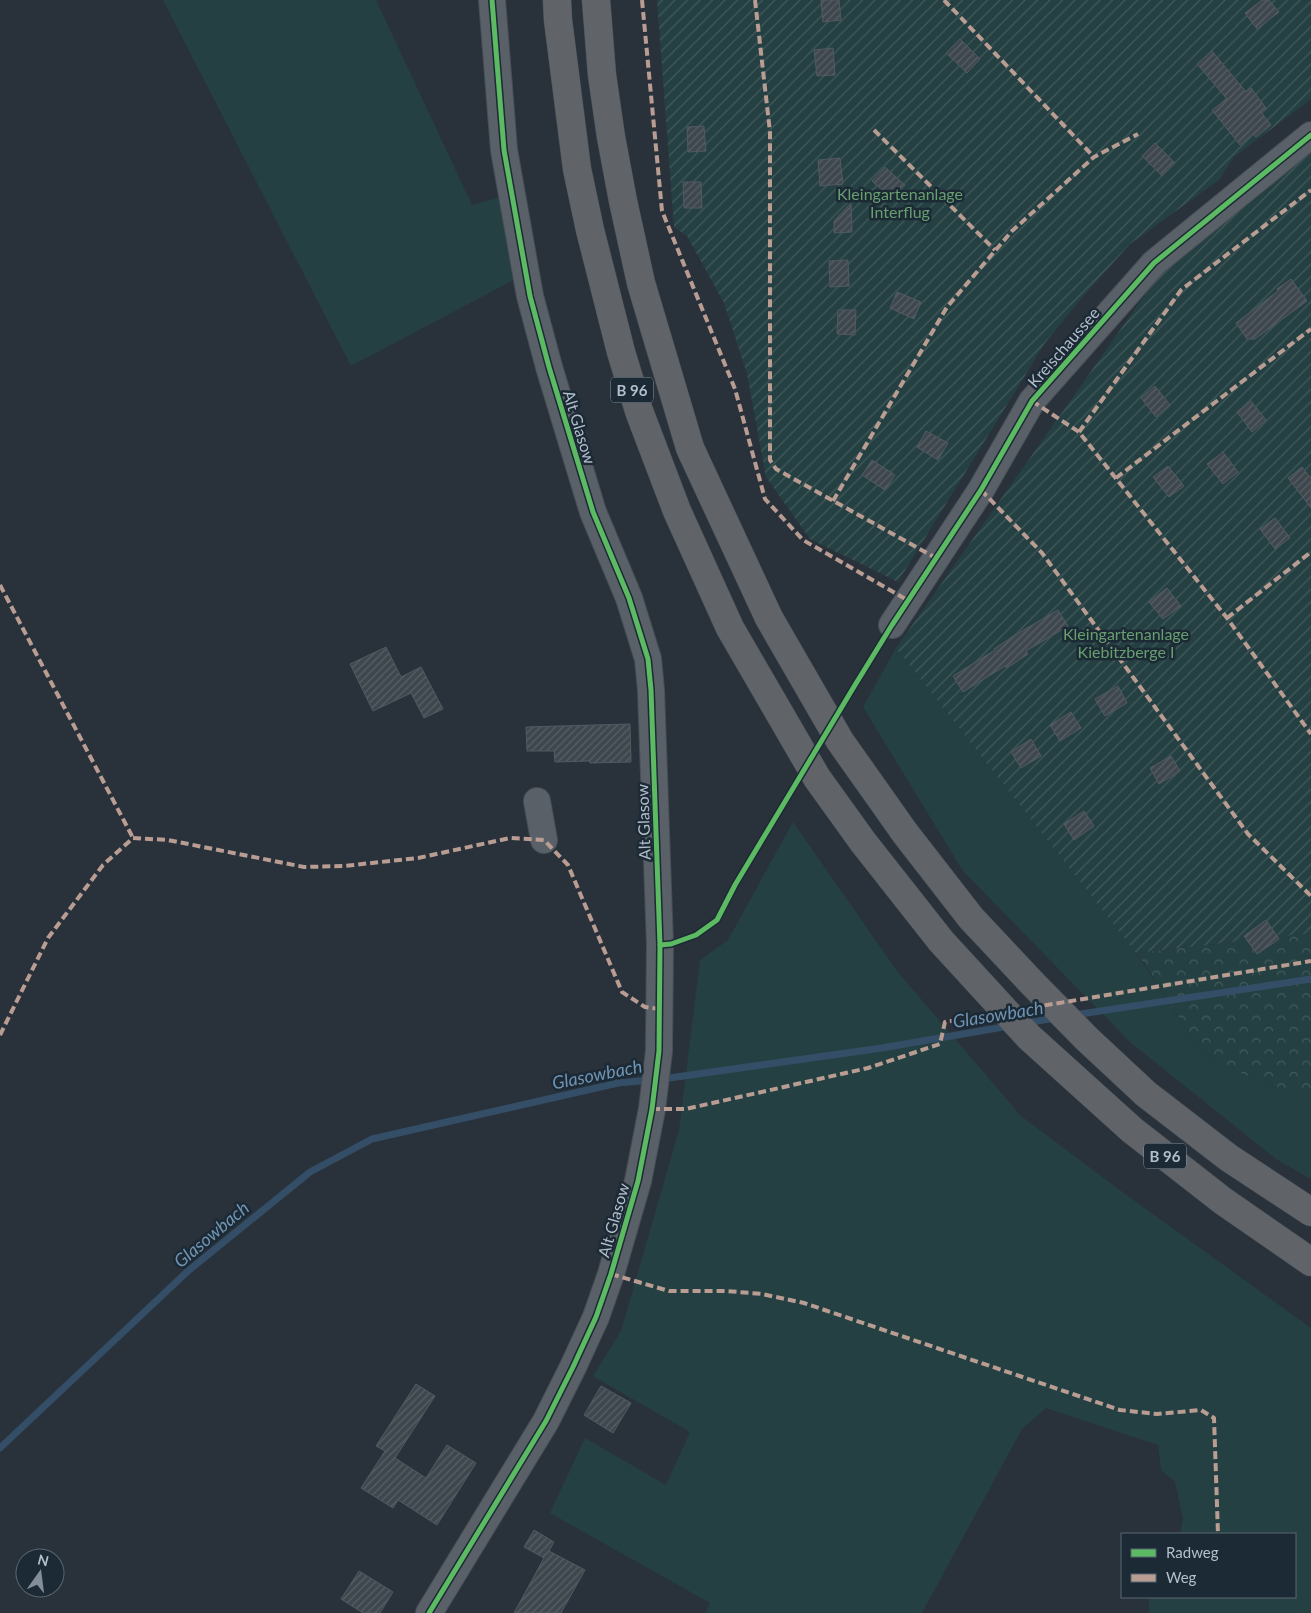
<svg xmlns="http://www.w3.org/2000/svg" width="1311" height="1613" viewBox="0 0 1311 1613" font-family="Lato,sans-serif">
	<defs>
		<pattern id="forest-crowns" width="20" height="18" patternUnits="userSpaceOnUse" patternTransform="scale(1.25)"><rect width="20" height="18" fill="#254042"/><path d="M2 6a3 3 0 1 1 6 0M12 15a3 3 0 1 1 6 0" fill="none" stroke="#425a5c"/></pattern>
		<pattern id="garden-furrows" width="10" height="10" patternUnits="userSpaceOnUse" patternTransform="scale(1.25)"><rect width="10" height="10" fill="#254042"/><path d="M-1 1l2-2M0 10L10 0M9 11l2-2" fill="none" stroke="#425a5c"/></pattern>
		<pattern id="building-hatch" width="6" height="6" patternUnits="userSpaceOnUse" patternTransform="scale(1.25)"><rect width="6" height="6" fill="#3f474e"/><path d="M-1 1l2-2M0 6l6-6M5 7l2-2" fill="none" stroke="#586066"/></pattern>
	</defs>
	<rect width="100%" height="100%" fill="#29323b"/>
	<g fill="#254042">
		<polygon points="163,0 376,0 472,205 500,197 507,247 514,280 351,366"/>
		<polygon points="896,648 1136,953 1207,1060 1311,1100 1311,1179 1276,1159 1130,1042 963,871 863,707"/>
		<polygon points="793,822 897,971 1021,1116 1121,1191 1311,1328 1311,1613 1149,1613 1149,1597 1295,1597 1295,1534 1180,1534 1183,1519 1175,1482 1161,1470 1158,1445 1046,1408 1022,1429 922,1613 705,1613 710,1603 550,1513 585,1438 666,1485 690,1432 593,1376 621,1331 679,1130 700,960 728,940"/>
	</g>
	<polygon fill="url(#forest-crowns)" points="1311,933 1311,1100 1207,1060 1137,953"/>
	<g fill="url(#garden-furrows)">
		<polygon points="657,0 1311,0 1311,99 1234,157 1219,180 1130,244 1081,299 1045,343 898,582 810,539 766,477 747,374 724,303 687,236 674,227"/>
		<polygon points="1311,151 1311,933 1136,953 896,648 1163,269"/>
	</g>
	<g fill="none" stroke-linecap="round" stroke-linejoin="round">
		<g stroke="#334e66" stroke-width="7">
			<polyline points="1074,1015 1311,979"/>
			<polyline points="1025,1023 1056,1018"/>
			<polyline points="662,1079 882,1048 1009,1026"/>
			<polyline points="0,1448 188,1271 310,1172 372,1139 618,1083 651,1080"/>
		</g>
	</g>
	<g fill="url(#building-hatch)" stroke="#515a62">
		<polygon points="821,0 839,0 841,20 823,22"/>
		<polygon points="1262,0 1269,0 1279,12 1257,29 1245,13"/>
		<polygon points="960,39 980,59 967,73 946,53"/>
		<polygon points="833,48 835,75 817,76 814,50"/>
		<polygon points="1212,51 1246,92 1251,88 1266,108 1261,112 1271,125 1256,137 1253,134 1240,145 1212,110 1227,99 1197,64"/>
		<polygon points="704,126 706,151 688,152 687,127"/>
		<polygon points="1155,143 1175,163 1162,176 1142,156"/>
		<polygon points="840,158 843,184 820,186 818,160"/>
		<polygon points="885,167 905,185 892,199 872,181"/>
		<polygon points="683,182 701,182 702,208 684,208"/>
		<polygon points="851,203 852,232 834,233 834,221"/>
		<polygon points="848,260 849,286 830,287 829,261"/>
		<polygon points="1291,279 1307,301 1255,339 1247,339 1236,323 1278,291 1277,289"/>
		<polygon points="897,292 921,302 914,319 890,308"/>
		<polygon points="838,310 856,310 855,335 837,334"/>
		<polygon points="1155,386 1170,405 1156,417 1141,398"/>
		<polygon points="1251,401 1266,420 1252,432 1237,412"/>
		<polygon points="926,431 948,443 938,460 917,447"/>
		<polygon points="1223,452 1238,472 1223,484 1207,464"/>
		<polygon points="872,460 895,475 885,490 862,475"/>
		<polygon points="1168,466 1184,486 1169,497 1153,477"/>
		<polygon points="1302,467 1311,478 1311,508 1288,478"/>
		<polygon points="1275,518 1290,538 1275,549 1260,529"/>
		<polygon points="1167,588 1181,606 1163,619 1149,602"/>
		<polygon points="1058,610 1068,626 1026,651 1028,654 1007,668 1005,666 963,692 953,676 995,650 994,649 1015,635"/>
		<polygon points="386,647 401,677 421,667 443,709 424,718 411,693 373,711 350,664"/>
		<polygon points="1118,686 1127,703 1105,716 1095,699"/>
		<polygon points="1071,712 1081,728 1060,741 1050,725"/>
		<polygon points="630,724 631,762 590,763 590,761 555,762 554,751 527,751 526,727"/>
		<polygon points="1031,739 1041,756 1021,768 1011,752"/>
		<polygon points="1171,756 1180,771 1159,784 1150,768"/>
		<polygon points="1084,811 1094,826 1074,840 1064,824"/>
		<polygon points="1266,920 1279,939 1257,954 1244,936"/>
		<polygon points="416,1384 435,1396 395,1458 426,1478 447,1445 476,1463 437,1525 398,1500 393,1508 361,1488 385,1451 376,1446"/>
		<polygon points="601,1386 631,1403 613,1433 584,1415"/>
		<polygon points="534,1530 554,1542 549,1551 585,1570 561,1613 514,1613 544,1558 524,1547"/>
		<polygon points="359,1571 393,1592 380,1613 363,1613 341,1599"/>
	</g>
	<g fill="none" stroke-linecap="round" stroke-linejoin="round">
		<defs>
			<g id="minor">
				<polyline points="892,625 981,490 1032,401 1154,263 1311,135"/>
				<polyline points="537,801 544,840"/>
				<polyline points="429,1613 546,1421 573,1367 596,1317 611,1274 638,1181 652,1109 659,1051 660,945 651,690 648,659 629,598 593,512 549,367 530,296 504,150 492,0"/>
			</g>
			<g id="highway">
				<polyline points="557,0 558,20 577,169 590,230 621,352 639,411 677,511 730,628 817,778 863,842 941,941 1029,1037 1132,1130 1223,1201 1311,1262"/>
				<polyline points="596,0 602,75 611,137 623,201 641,283 690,448 769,618 840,741 905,833 971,918 1032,983 1087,1039 1146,1094 1229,1158 1311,1212"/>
			</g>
		</defs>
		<use href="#minor" stroke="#484e55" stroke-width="28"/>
		<use href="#highway" stroke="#464e56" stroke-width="29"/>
		<use href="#minor" stroke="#5a6068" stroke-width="26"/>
		<use href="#highway" stroke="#606468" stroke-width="28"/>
		<g stroke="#b99d93" stroke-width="4" stroke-dasharray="8 4" stroke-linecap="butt">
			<polyline points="642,0 662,211 735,389 765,499 803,540 909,601"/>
			<polyline points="755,0 770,132 770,460 776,469 936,558"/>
			<polyline points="944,0 1094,157"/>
			<polyline points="874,130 995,250"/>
			<polyline points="1032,401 1079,432 1227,618 1311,734"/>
			<polyline points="1079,432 1181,290 1311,190"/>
			<polyline points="1116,478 1311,329"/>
			<polyline points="981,490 1042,553 1248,834 1311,896"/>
			<polyline points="833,501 947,307 1012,231 1094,157 1138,134"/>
			<polyline points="0,585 133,838"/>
			<polyline points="1227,618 1311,552"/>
			<polyline points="0,1035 48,938 103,865 133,838 168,840 304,867 344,866 418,858 510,838 544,840 568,865 622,992 645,1007 659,1009"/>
			<polyline points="652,1109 686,1109 868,1068 940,1044 945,1022 1311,961"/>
			<polyline points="611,1274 669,1291 727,1291 762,1294 804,1303 1120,1410 1157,1414 1201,1410 1214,1418 1218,1534"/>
		</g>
		<defs>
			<g id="cycleway">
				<polyline points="660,945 671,944 696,935 717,920 735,885 855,685 892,625 981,490 1032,401 1154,263 1311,135"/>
				<polyline points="429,1613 546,1421 573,1367 596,1317 611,1274 638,1181 652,1109 659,1051 660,945 651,690 648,659 629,598 593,512 549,367 530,296 504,150 492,0"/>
			</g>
		</defs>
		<use href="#cycleway" stroke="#1c2a36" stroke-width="8"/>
		<use href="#cycleway" stroke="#5cba63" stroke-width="5"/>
	</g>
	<g text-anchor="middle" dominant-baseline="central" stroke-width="5" stroke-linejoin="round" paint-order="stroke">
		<g fill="#1c2a36" stroke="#86929f" stroke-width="1">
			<rect x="611" y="377.5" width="42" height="25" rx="4"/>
			<rect x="1144" y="1143.5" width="42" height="25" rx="4"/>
		</g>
		<g font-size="15" font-weight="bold" fill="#b3bfcc">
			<text x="632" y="390">B 96</text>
			<text x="1165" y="1156">B 96</text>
		</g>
		<g font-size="16" fill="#689f6f" stroke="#1c2a36">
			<text x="900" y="193">Kleingartenanlage<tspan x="900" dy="18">Interflug</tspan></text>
			<text x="1126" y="633">Kleingartenanlage<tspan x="1126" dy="18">Kiebitzberge I</tspan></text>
		</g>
		<g font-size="16" fill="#b3bfcc" stroke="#1c2a36">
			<text transform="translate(1063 347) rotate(-49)">Kreischaussee</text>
			<text transform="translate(580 427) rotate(73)">Alt Glasow</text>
			<text transform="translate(643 822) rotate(-92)">Alt Glasow</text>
			<text transform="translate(613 1220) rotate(-74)">Alt Glasow</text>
		</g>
		<g font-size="18" font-style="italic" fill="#7094b2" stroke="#1c2a36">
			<text transform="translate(998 1014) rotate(-9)">Glasowbach</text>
			<text transform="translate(597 1074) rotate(-11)">Glasowbach</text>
			<text transform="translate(211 1234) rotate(-40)">Glasowbach</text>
		</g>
	</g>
	<rect x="1121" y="1533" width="175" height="65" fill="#1c2a36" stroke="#586672"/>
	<rect x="1131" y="1549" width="25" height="8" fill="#5cba63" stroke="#586672"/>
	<text x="1166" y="1558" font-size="15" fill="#b3bfcc">Radweg</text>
	<rect x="1131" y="1574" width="25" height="8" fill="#b99d93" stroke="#586672"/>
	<text x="1166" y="1583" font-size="15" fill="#b3bfcc">Weg</text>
	<g transform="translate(40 1573) rotate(14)"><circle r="24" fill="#1c2a36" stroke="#586672"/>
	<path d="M0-4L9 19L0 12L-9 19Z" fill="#838e99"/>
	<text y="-8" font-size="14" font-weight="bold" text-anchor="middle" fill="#b3bfcc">N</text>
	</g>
</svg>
